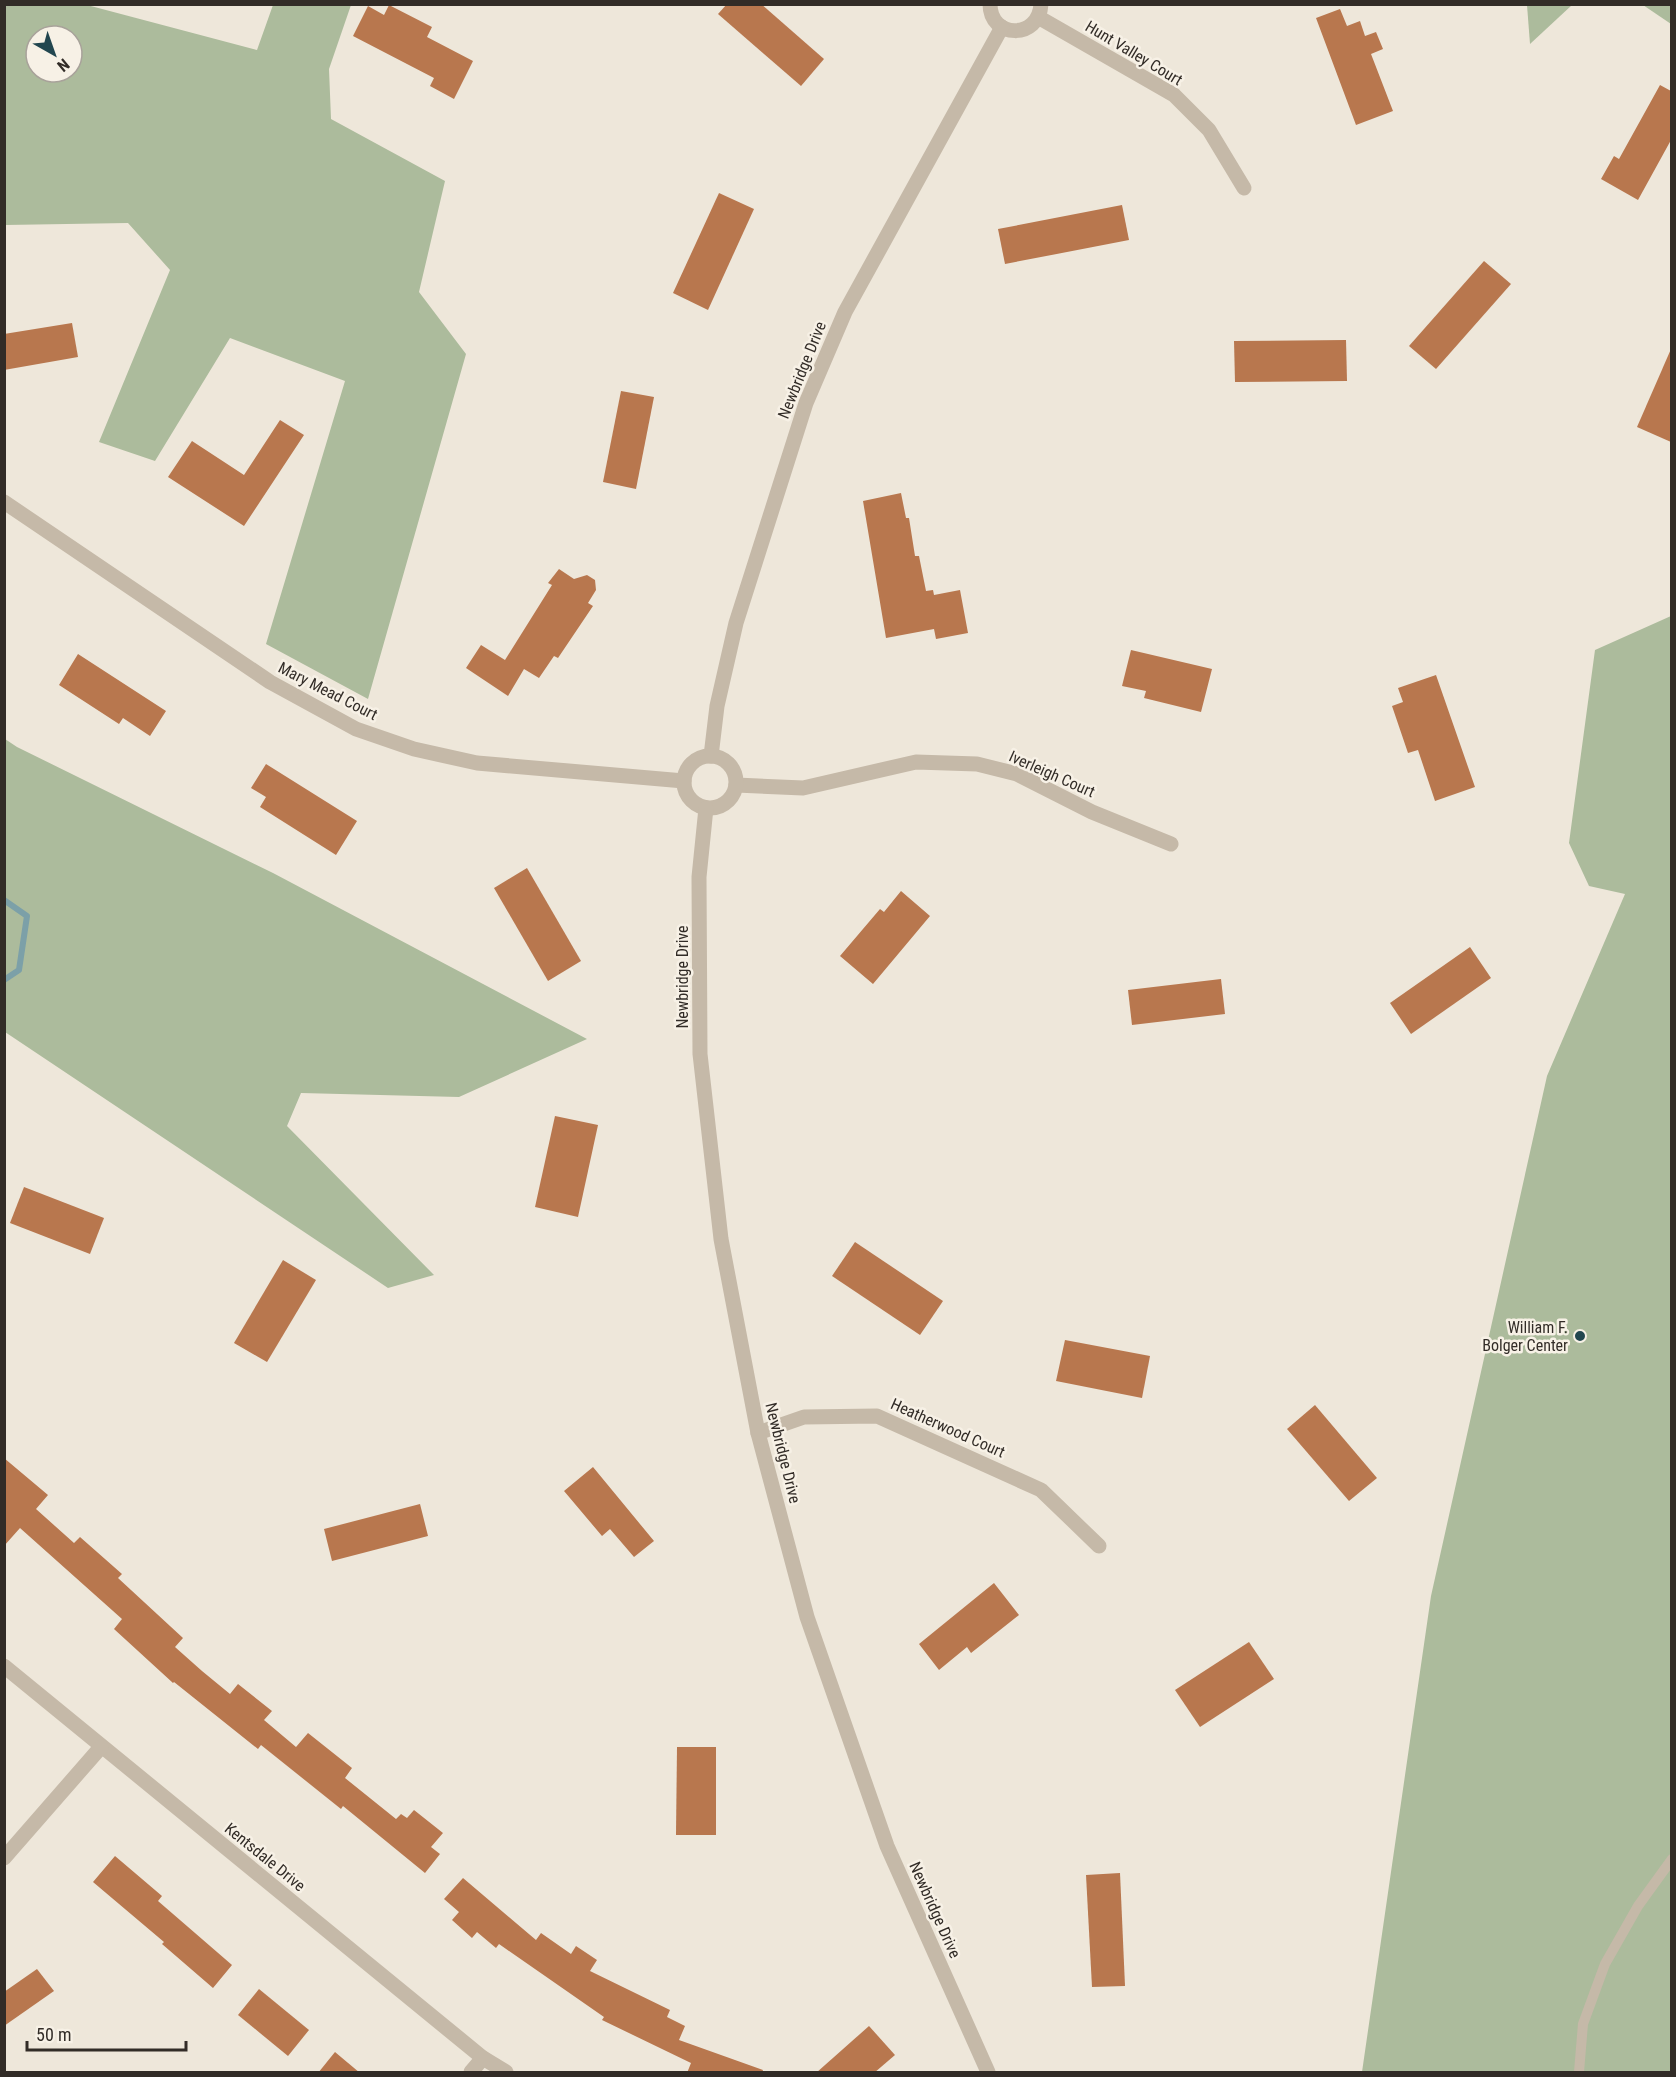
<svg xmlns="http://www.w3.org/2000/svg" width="1676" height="2077" viewBox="0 0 1676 2077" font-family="'Roboto Condensed',sans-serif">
	<rect width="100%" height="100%" fill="#eee7da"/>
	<g fill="#acbb9c" fill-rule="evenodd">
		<path d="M 4,5 L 87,5 L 257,50 L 273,5 L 351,5 L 329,69 L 331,119 L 445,181 L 419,292 L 466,354 L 368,699 L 266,644 L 345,381 L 230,338 L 155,461 L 99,442 L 170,270 L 128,223 L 5,225 ZM 36,36 L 72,36 L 72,72 L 36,72 Z"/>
		<polygon points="1527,5 1572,4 1572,5 1530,44"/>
		<polygon points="1643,5 1671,5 1671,24"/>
		<polygon points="1671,616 1671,2072 1362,2072 1431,1596 1547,1076 1625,894 1589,886 1569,843 1595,650"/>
		<polygon points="5,739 17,747 273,873 587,1039 459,1097 301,1093 287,1126 434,1275 388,1288 5,1032"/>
	</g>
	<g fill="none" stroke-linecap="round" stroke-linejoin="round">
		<polyline stroke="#7ca0a8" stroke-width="6" points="4,900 27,916 19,970 4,980"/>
	</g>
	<g fill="#b8774e">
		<polygon points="727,4 761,4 824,59 801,86 718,14"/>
		<polygon points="389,5 432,27 427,37 473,61 454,99 430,86 434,78 353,36 368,6 384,15"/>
		<polygon points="1340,9 1347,26 1360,21 1365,36 1376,32 1383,49 1371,54 1393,111 1356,125 1316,18"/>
		<polygon points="1660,85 1671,91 1671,140 1638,200 1601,179 1614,156 1619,159"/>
		<polygon points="719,193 754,209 708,310 673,293"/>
		<polygon points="1122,205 1129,240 1005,264 998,229"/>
		<polygon points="1484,261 1511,284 1436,369 1409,346"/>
		<polygon points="72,323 78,357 4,370 4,334"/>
		<polygon points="1346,340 1347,381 1235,382 1234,341"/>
		<polygon points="1671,349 1671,442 1637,427"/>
		<polygon points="621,391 654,397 636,489 603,482"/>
		<polygon points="280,420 304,435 244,526 168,477 192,441 244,475"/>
		<polygon points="901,493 906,518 909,518 915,556 919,556 926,591 933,590 934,595 960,590 968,633 936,639 934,629 886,638 863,501"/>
		<polygon points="559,569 574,579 587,575 595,580 596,590 588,603 593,606 558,658 554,656 539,678 524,669 508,696 466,668 481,645 505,660 552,585 548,583"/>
		<polygon points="1131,650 1212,669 1201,712 1144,698 1146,691 1122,686"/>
		<polygon points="78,654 166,711 150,736 123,718 119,724 59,685"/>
		<polygon points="1436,675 1475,787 1435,801 1418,750 1408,753 1392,706 1403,702 1398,688"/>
		<polygon points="266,764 357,821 336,855 260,807 266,797 251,788"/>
		<polygon points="527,868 581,961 548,981 494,888"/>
		<polygon points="901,891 930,916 873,984 840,956 880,909 884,912"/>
		<polygon points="1470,947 1491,978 1411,1034 1390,1003"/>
		<polygon points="1221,979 1225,1014 1132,1025 1128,990"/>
		<polygon points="555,1116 598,1125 578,1217 535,1207"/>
		<polygon points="24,1187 104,1218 90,1254 10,1223"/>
		<polygon points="855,1242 943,1301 920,1335 832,1276"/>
		<polygon points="283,1260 316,1280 267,1362 234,1343"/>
		<polygon points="1065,1340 1150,1356 1142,1398 1056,1381"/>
		<polygon points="1315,1405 1377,1478 1349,1501 1287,1429"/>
		<polygon points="4,1458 48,1495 36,1509 74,1543 80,1537 122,1574 118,1578 183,1638 175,1647 202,1671 230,1694 238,1684 272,1711 264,1720 296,1747 308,1733 352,1768 345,1778 396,1819 401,1814 407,1818 414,1810 443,1833 431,1847 440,1854 425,1873 343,1806 341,1809 261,1745 258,1749 174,1682 173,1683 114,1629 122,1619 20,1528 4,1546"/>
		<polygon points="593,1467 654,1541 634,1557 610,1529 602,1536 564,1491"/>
		<polygon points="420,1504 428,1536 332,1561 324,1529"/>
		<polygon points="994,1583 1019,1615 971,1653 967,1647 939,1670 919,1644"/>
		<polygon points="1249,1642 1274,1679 1200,1727 1175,1690"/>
		<polygon points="677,1747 716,1747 716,1835 676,1835"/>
		<polygon points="115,1856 162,1896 158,1901 232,1965 213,1988 162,1944 164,1942 93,1882"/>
		<polygon points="1120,1873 1125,1986 1092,1987 1086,1875"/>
		<polygon points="463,1878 536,1940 541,1933 571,1954 576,1946 597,1960 590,1971 670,2010 667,2017 685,2026 679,2040 763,2070 762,2073 687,2073 691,2063 602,2020 604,2017 499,1944 496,1948 477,1932 472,1938 452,1920 459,1912 444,1899"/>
		<polygon points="37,1969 54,1991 4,2026 4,1992"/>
		<polygon points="259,1989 309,2030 288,2056 238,2015"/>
		<polygon points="869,2026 895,2055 874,2073 816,2073"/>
		<polygon points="335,2052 360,2073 318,2073"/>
	</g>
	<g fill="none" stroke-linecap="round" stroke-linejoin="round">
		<polyline stroke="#c5b9a8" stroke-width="10" points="1579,2072 1583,2024 1605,1964 1638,1906 1672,1859"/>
		<g stroke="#c5b9a8" stroke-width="15">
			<polyline points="1038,17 1174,95 1209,130 1244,188"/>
			<polyline points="4,502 270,682 356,729 414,749 477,763 684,781"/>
			<polyline points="736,785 803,788 916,762 977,764 1017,774 1092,812 1171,844"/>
			<polyline points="758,1433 804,1417 877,1416 1041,1490 1099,1546"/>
			<polyline points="4,1666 483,2058 506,2072"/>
			<polyline points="4,1858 101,1747"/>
			<polyline points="471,2072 483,2058"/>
		</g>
		<g stroke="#c5b9a8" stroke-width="15">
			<path d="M 990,4 C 990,39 1039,40 1041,4"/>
			<polyline points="711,756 717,706 736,623 806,403 845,312 1002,27"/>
			<circle cx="710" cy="782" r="26"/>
			<polyline points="706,808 699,877 700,1054 721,1239 758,1433 807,1617 887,1846 988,2072"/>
		</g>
	</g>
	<circle fill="#22464f" stroke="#f7f1e6" stroke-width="2" cx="1580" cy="1336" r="6"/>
	<g text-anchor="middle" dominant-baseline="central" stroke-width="5" stroke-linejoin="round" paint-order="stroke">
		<g font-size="16" fill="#322c27" stroke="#f7f1e6">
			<text transform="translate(1134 53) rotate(31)">Hunt Valley Court</text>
			<text transform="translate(802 370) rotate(-68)">Newbridge Drive</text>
			<text transform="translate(328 691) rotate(27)">Mary Mead Court</text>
			<text transform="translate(1052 774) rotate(24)">Iverleigh Court</text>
			<text transform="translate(682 977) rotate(-90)">Newbridge Drive</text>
			<text transform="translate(948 1428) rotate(24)">Heatherwood Court</text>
			<text transform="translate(783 1453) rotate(76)">Newbridge Drive</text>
			<text transform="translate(265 1857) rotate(39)">Kentsdale Drive</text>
			<text transform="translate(935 1910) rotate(66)">Newbridge Drive</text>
		</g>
		<g font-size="16" fill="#322c27" stroke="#f7f1e6" text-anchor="end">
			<text x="1568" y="1327">William F.<tspan x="1568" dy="18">Bolger Center</tspan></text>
		</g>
	</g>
	<rect width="1676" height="2077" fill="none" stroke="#322c27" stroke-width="12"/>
	<g transform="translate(54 54) rotate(140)"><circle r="28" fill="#f7f1e6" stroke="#a8a29a" stroke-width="1.5"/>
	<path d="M0-4.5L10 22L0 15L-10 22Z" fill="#22464f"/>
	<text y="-9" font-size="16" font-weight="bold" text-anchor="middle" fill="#322c27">N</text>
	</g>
	<path d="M27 2041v9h159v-9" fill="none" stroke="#322c27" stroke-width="3"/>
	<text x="36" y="2041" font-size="18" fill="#322c27" stroke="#f7f1e6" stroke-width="4.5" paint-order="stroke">50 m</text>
</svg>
